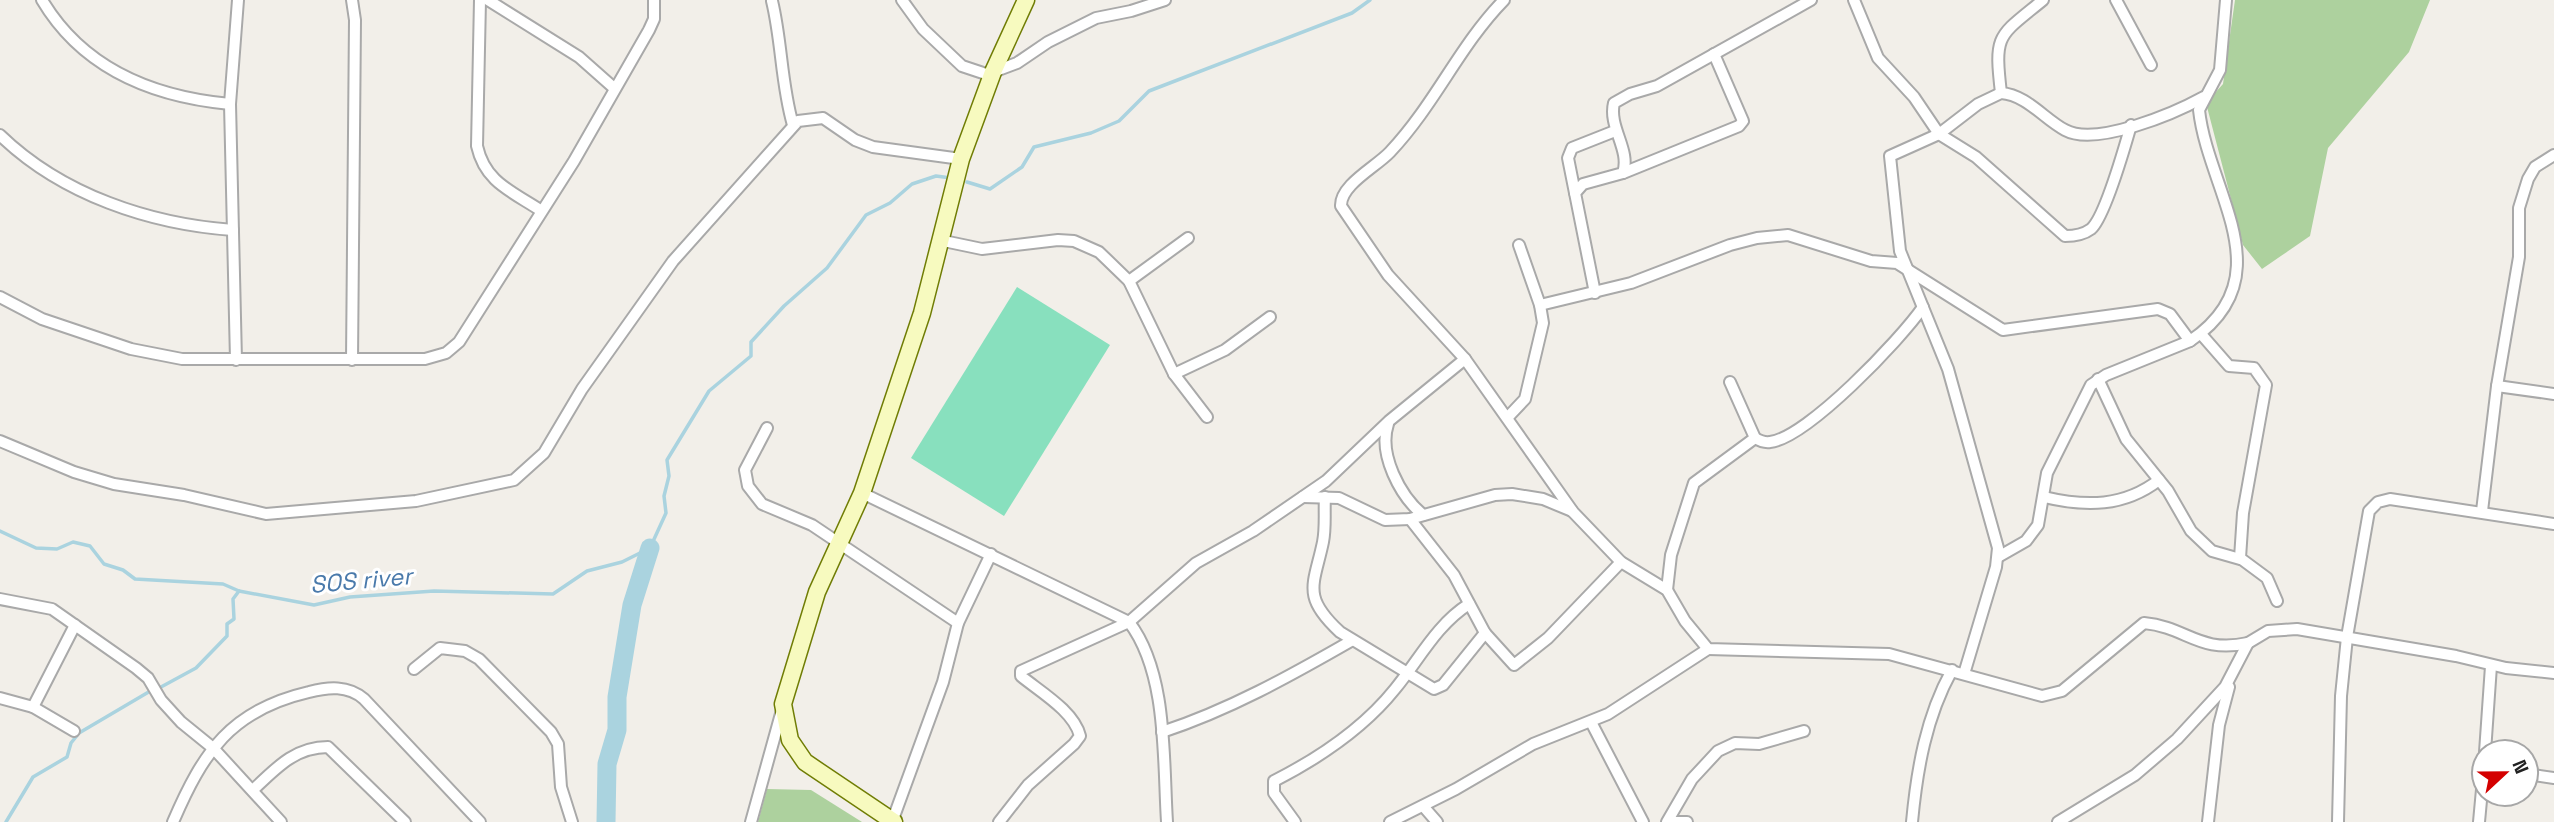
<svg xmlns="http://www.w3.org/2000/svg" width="2554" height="822" viewBox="0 0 2554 822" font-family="'Space Grotesk',sans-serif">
	<rect width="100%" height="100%" fill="#f2efe9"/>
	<g fill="#add19e">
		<polygon points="2235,0 2430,0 2409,52 2328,148 2310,236 2262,269 2243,245 2206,103 2223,84"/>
		<polygon points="767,789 811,790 862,822 758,822"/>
	</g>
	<polygon fill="#88e0be" points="1017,287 1110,345 1004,516 911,458"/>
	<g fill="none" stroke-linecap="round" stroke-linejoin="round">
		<g stroke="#aad3df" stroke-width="3.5">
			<polyline points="967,182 990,189 1022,167 1034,147 1091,133 1119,121 1149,91 1352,13 1370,0"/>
			<polyline points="0,531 36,548 57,549 73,542 90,546 104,564 123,570 135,579 223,584 239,591 314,605 350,597 434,591 553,594 587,571 622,562 650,548 666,513 664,496 669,476 667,460 709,391 751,356 751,342 784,306 827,268 866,215 890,203 912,184 936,176 951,178"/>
			<polyline points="161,687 196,668 227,636 227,624 234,619 233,599 239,591"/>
			<polyline points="6,822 33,777 67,757 71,743 79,733 152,690"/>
		</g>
		<polyline stroke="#aad3df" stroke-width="19" points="606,822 607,764 617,730 617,697 632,605 650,548"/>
		<defs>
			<g id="street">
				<path d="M 42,0 C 83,69 154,97 230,104"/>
				<path d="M 480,0 L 477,146 C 485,182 511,191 540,210"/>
				<polyline points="488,0 579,57 614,88"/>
				<polyline points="902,0 923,29 962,66 992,76"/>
				<path d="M 1504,0 C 1459,46 1436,103 1390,152 C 1376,167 1340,185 1341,206 L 1388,275 L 1465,359 L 1573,512 L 1621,562 L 1667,590 L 1685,621 L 1708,649 L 1889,654 L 2042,696 L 2062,691 L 2144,623 C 2187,627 2199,654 2248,643"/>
				<path d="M 1854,0 L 1878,58 L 1914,97 L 1939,134 L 1976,157 L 2065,236 C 2075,236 2083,235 2091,229 C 2105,217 2125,146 2131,125"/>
				<polyline points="2116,0 2151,65"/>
				<path d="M 772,1 C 782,42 781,84 793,125"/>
				<polyline points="993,72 1017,63 1048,42 1096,18 1131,11 1165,0"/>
				<path d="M 2001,93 C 1994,33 1998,37 2043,0"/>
				<path d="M 0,135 C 62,195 150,224 233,230"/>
				<polyline points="1623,173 1739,126 1743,121 1714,54"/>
				<polyline points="1575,193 1568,158 1572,148 1615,131"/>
				<polyline points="939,240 982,249 1058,240 1074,241 1099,252 1129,281 1174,374 1207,417"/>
				<polyline points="1129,281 1188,238"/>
				<path d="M 1595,293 L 1575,193 L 1583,184 L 1623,173 C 1631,150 1608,127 1614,103 L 1630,94 L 1657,86 L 1811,0"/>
				<polyline points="0,297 42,319 131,349 182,359 425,359 446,353 459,342 574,161 649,30 654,19 654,0"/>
				<polyline points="1540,305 1631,283 1730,245 1757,238 1788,235 1871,261 1897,263 2003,330 2158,309 2170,314 2190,341"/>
				<polyline points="2201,334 2229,366 2254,368 2266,385 2243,513 2240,558 2267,578 2277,601"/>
				<polyline points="236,360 230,104 238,0"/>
				<polyline points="352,360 355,20 352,0"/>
				<polyline points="1174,374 1225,350 1270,317"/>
				<polyline points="2098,379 2126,439 2168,491 2191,531 2212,551 2240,559"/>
				<path d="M 1730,382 L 1755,438 C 1760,441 1764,443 1770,442 C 1807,438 1901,339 1923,307"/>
				<polyline points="2497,386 2554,394"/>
				<polyline points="1508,417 1525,399 1543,323 1540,305 1519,245"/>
				<path d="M 1388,424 C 1378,454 1400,496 1423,515"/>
				<polyline points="767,428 745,470 748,486 762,504 812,525 958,623"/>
				<polyline points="0,441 74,472 114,484 184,495 266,514 416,501 514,480 544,453 582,389 673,261 798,121 823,118 855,140 873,147 961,159"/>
				<path d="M 862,493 L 1129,622 C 1168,673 1163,760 1167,822"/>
				<polyline points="1303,497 1339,498 1385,520 1410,519 1495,495 1512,494 1543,499 1572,511"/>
				<path d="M 1325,497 C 1324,511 1326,527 1323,542 C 1314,585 1301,596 1340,632 L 1434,689 L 1443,685 L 1485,633"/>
				<path d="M 2044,497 C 2086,507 2124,507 2159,480"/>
				<polyline points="2482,511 2497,386 2519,257 2519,208 2528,179 2535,167 2554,155"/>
				<polyline points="1410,519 1454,575 1485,633 1514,665 1548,638 1621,562"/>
				<path d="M 1998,557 L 2026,541 L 2038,525 L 2047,473 L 2091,385 L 2106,375 L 2190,341 C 2285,277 2208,192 2199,110 L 2220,70 L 2226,0"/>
				<polyline points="1667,590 1671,555 1694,483 1755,438"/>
				<polyline points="0,599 52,609 136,668 148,678 161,700 181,722 213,748 281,822"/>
				<polyline points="414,669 440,648 465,651 479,659 551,732 558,744 561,787 572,822"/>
				<path d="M 1964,674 L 1996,567 L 1998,548 L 1948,369 L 1900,251 L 1890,156 L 1939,134 L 1978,104 L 2001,93 C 2027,95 2044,119 2065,130 C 2096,147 2175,113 2204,97"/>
				<polyline points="0,698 33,707 74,731"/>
				<polyline points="33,707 75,625"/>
				<polyline points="1591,722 1643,822"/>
				<path d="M 1162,732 C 1229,710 1290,676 1351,641"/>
				<polyline points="2485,752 2491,666"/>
				<polyline points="2526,774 2554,778"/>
				<path d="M 253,790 C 276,768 295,747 328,747 L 405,822"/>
				<polyline points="1423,806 1437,822"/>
				<path d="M 173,822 C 203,752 231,710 309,692 C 328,687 348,685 364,699 L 480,822"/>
				<polyline points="751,822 782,710"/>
				<polyline points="892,822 943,682 958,623 991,554"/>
				<path d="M 999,822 L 1028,785 L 1074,744 L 1080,736 C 1074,711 1039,691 1021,676 L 1021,671 L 1129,622 L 1196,563 L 1253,531 L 1326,481 L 1389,421 L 1465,359"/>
				<path d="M 1295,822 L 1274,793 L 1274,781 C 1319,758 1363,729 1395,689 C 1419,660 1436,625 1469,604"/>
				<polyline points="1390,822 1456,789 1533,744 1608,714 1708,649"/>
				<polyline points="1667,822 1692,779 1718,751 1735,743 1759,744 1804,731"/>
				<polyline points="1672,822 1687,822"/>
				<path d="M 1912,822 C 1917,769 1926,717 1952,670"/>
				<polyline points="2058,822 2135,775 2177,739 2225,687 2248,643 2268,631 2297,629 2456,656 2506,668 2554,673"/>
				<polyline points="2208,822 2219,725 2229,687"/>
				<polyline points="2338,822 2341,696 2347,637 2369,511 2378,502 2390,499 2554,524"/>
				<polyline points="2479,822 2484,768"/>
			</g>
			<polyline id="secondary" points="894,822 805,762 790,740 783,704 817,592 862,493 922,313 961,159 993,72 1026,0"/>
		</defs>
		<use href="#street" stroke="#a9a9a9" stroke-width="14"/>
		<use href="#secondary" stroke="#707d05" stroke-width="19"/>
		<use href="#street" stroke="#fff" stroke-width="10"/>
		<use href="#secondary" stroke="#f7fabf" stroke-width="16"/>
	</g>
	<g text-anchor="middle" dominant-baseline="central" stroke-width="6" stroke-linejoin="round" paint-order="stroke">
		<g font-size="24" font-style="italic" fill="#4a7aab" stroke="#fff">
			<text transform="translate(361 580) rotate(-5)">SOS river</text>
		</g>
	</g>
	<g transform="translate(2505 773) rotate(68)"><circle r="33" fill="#ffffff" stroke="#a7a7a7" stroke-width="2"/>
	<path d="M0-5L12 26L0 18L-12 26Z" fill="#d40000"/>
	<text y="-10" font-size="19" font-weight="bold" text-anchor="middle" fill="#222222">N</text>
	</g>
</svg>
